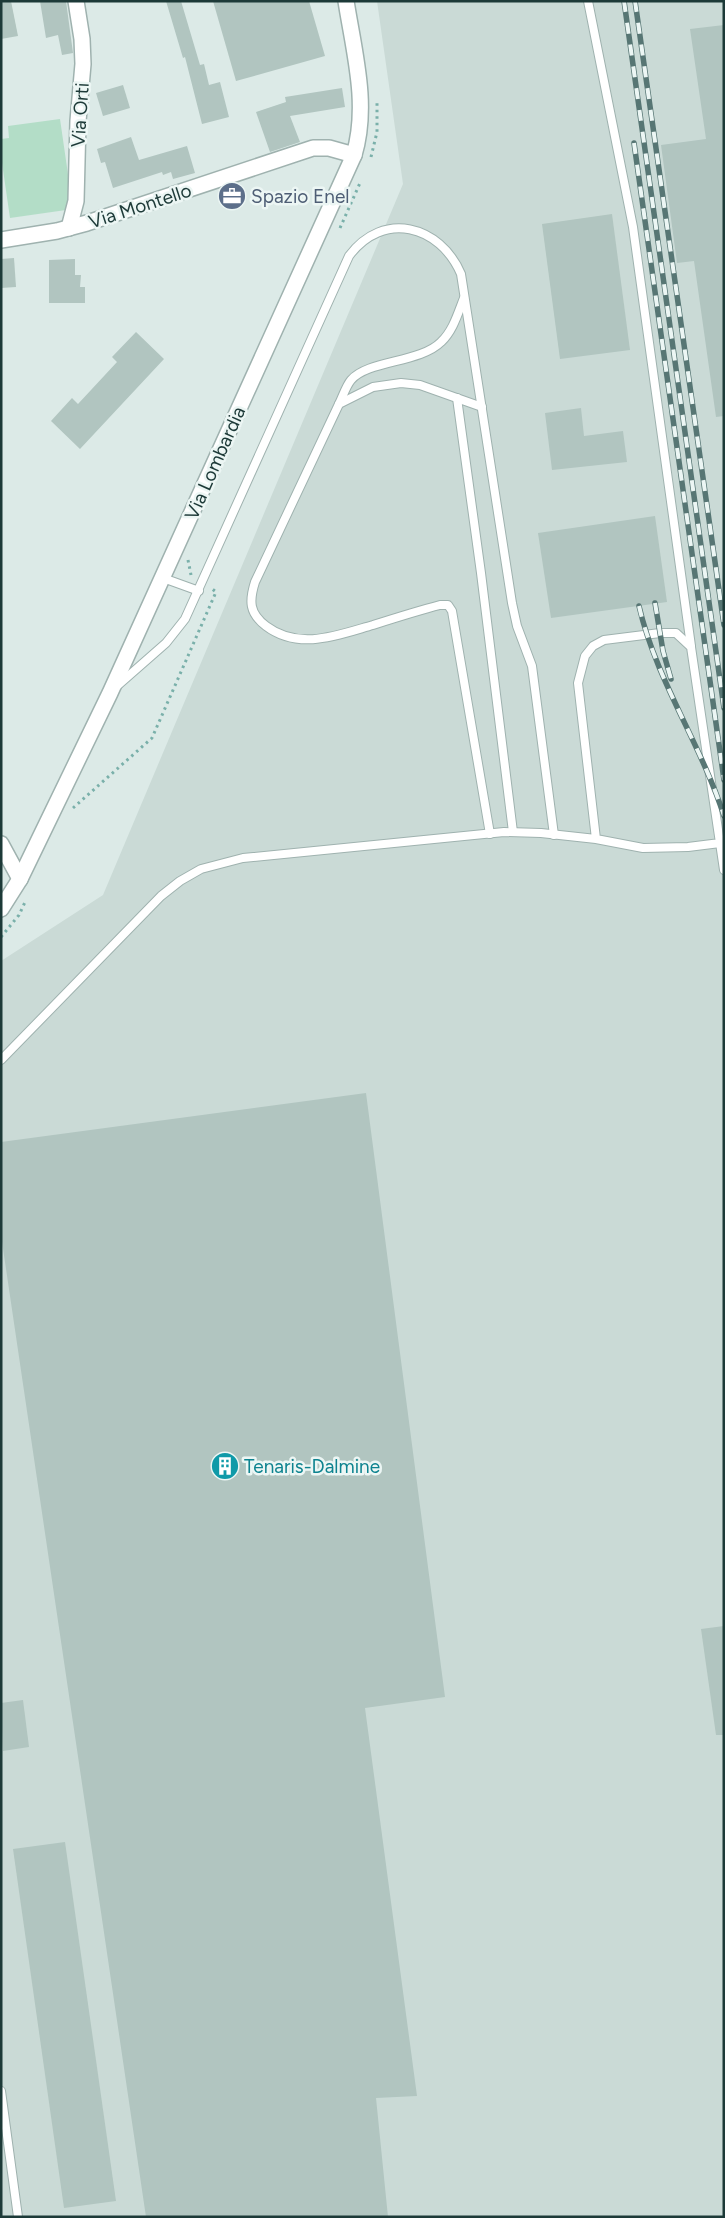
<svg xmlns="http://www.w3.org/2000/svg" width="725" height="2218" viewBox="0 0 725 2218" font-family="Figtree,sans-serif">
	<rect width="100%" height="100%" fill="#dceae7"/>
	<polygon fill="#cadad6" points="377,1 724,1 724,2217 1,2217 1,961 103,895 403,184"/>
	<polygon fill="#b3ddc7" points="60,119 73,209 10,218 1,156 1,139 9,138 8,126"/>
	<g fill="#b1c5c0">
		<polygon points="1,1 11,1 18,36 1,39"/>
		<polygon points="40,1 66,1 73,53 62,55 58,35 46,38"/>
		<polygon points="166,1 181,1 200,65 204,64 209,85 220,82 229,117 202,124 185,57 183,58"/>
		<polygon points="213,1 309,1 325,56 236,81"/>
		<polygon points="724,25 724,416 716,417 694,261 677,263 661,145 706,139 690,29"/>
		<polygon points="123,85 130,108 103,116 96,93"/>
		<polygon points="342,88 345,107 290,116 300,142 270,152 256,112 286,102 285,97"/>
		<polygon points="131,137 139,160 187,146 195,173 173,179 171,172 163,175 162,172 113,188 105,162 101,163 97,149"/>
		<polygon points="612,214 630,350 560,359 542,224"/>
		<polygon points="14,258 16,287 1,288 1,259"/>
		<polygon points="75,259 75,275 81,275 80,287 85,287 85,303 49,303 49,260"/>
		<polygon points="136,332 164,359 80,449 51,421 72,398 78,404 117,362 112,357"/>
		<polygon points="581,408 584,436 623,431 627,462 552,470 545,413"/>
		<polygon points="655,516 667,602 551,618 538,533"/>
		<polygon points="366,1093 445,1697 365,1708 417,2096 376,2098 388,2217 146,2217 1,1235 1,1142"/>
		<polygon points="724,1626 724,1735 716,1735 701,1629"/>
		<polygon points="23,1700 29,1747 3,1751 1,1703"/>
		<polygon points="65,1842 116,2201 64,2208 13,1849"/>
	</g>
	<g fill="none" stroke-linecap="round" stroke-linejoin="round">
		<defs>
			<g id="lane">
				<polyline points="588,1 633,227 691,646"/>
				<polyline points="457,398 481,573 513,832"/>
				<path d="M 339,404 C 343,396 346,386 351,380 C 368,360 420,363 441,342 C 453,331 458,313 464,298"/>
				<path d="M 482,407 L 420,385 L 401,383 L 373,387 L 339,404 L 255,582 C 249,601 249,613 266,626 C 299,651 338,635 373,625 C 395,618 417,611 440,605 L 448,605 L 452,611 L 490,834"/>
				<polyline points="163,578 199,591"/>
				<path d="M 117,686 L 166,643 L 185,619 L 349,256 C 383,210 440,225 461,274 L 512,603 L 517,626 L 532,666 L 554,835"/>
				<polyline points="720,843 724,870"/>
				<polyline points="1,1060 161,896 180,881 201,869 243,858 504,832 541,833 596,839 643,848 688,847 720,843 691,647 676,633 660,633 604,640 593,646 585,656 578,683 596,839"/>
				<polyline points="1,2091 18,2217"/>
			</g>
			<g id="street">
				<polyline points="69,228 76,201 78,121 83,64 82,39 76,1"/>
				<polyline points="1,240 57,231 87,223 313,148 329,148 354,155"/>
				<polyline points="1,844 20,879"/>
				<path d="M 1,909 L 20,879 L 110,693 L 354,155 C 369,105 354,52 346,1"/>
			</g>
		</defs>
		<use href="#lane" stroke="#9fb2af" stroke-width="10"/>
		<use href="#street" stroke="#9fb2af" stroke-width="18"/>
		<g stroke="#7ab0aa" stroke-width="3" stroke-dasharray="2.5 4" stroke-linecap="butt">
			<polyline points="371,157 377,132 377,101"/>
			<polyline points="340,228 360,183"/>
			<polyline points="188,560 191,575"/>
			<polyline points="73,808 152,738 216,592 211,588"/>
			<polyline points="1,937 19,915 26,900"/>
		</g>
		<use href="#lane" stroke="#fff" stroke-width="8"/>
		<use href="#street" stroke="#fff" stroke-width="15"/>
		<defs>
			<g id="rail">
				<polyline points="624,1 724,708"/>
				<polyline points="635,1 724,625"/>
				<polyline points="634,143 724,780"/>
				<polyline points="655,603 663,651 671,679"/>
				<path d="M 639,606 C 656,680 701,744 724,816"/>
			</g>
		</defs>
		<use href="#rail" stroke="#577674" stroke-width="5.5"/>
		<use href="#rail" stroke="#ecf6f4" stroke-width="4" stroke-dasharray="11" stroke-linecap="butt"/>
	</g>
	<defs>
		<symbol id="office-disc" viewBox="-11 -11 22 22"><circle r="9.5" fill="#5c6f8a" stroke="#ecf6f4"/><path d="M-6-3h4V-5.5h4V-3h4V5H-6ZM-1-4.5V-3h2v-1.5ZM-6 0V1H6V0Z" fill="#fff"/></symbol>
		<symbol id="building-disc" viewBox="-11 -11 22 22"><circle r="9.5" fill="#0f9aa8" stroke="#ecf6f4"/><path d="M-4-6H4V6H1V3H-1V6H-4ZM-2.5-4.3h1.7v1.8h-1.7ZM.8-4.3h1.7v1.8H.8ZM-2.5-1h1.7V.8h-1.7ZM.8-1h1.7V.8H.8Z" fill="#fff"/></symbol>
	</defs>
	<g fill-rule="evenodd">
		<use href="#office-disc" x="216" y="180" width="32" height="32"/>
		<use href="#building-disc" x="209" y="1450" width="32" height="32"/>
	</g>
	<g text-anchor="middle" dominant-baseline="central" stroke-width="5" stroke-linejoin="round" paint-order="stroke">
		<g font-size="19" fill="#1d3a38" stroke="#ecf6f4">
			<text transform="translate(80 115) rotate(-86)">Via Orti</text>
			<text transform="translate(140 206) rotate(-18)">Via Montello</text>
			<text transform="translate(215 463) rotate(-66)">Via Lombardia</text>
		</g>
		<g font-size="19" fill="#4e5e75" stroke="#ecf6f4" text-anchor="start">
			<text x="251" y="196">Spazio Enel</text>
		</g>
		<g font-size="19" fill="#0d838f" stroke="#ecf6f4" text-anchor="start">
			<text x="244" y="1466">Tenaris-Dalmine</text>
		</g>
	</g>
	<rect width="725" height="2218" fill="none" stroke="#1d3a38" stroke-width="5"/>
</svg>
